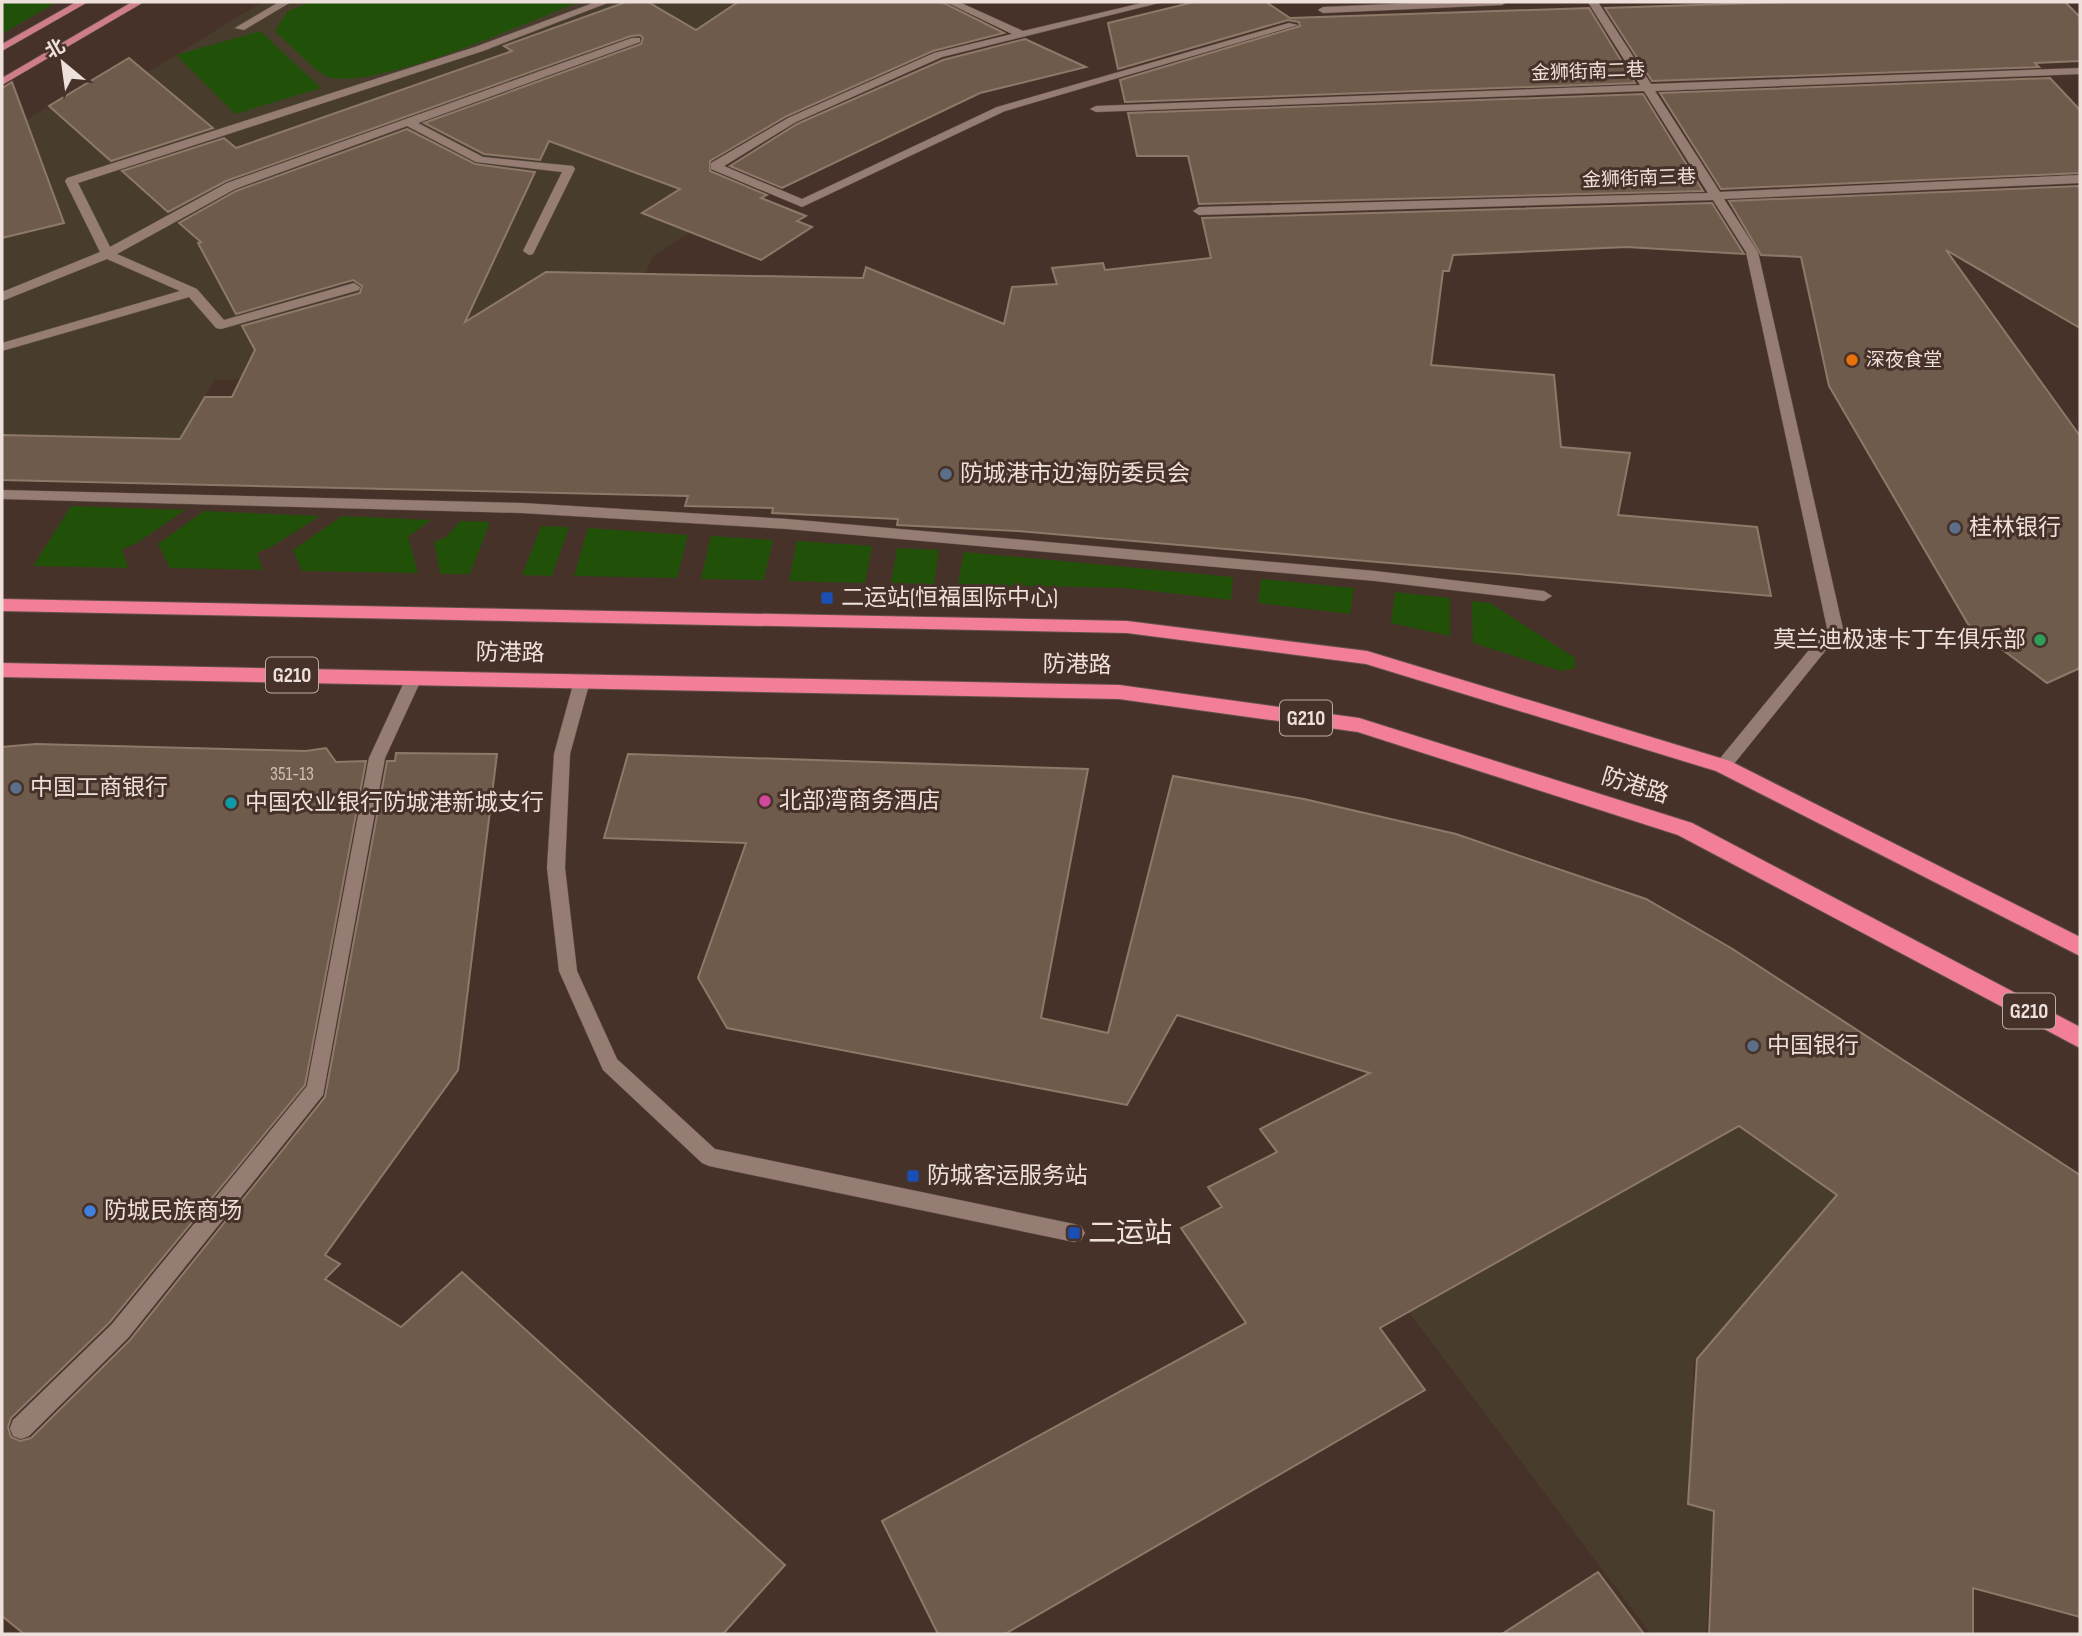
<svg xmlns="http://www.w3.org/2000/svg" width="2082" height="1636" viewBox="0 0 2082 1636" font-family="'Sofia Sans Condensed','Noto Sans SC',sans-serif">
	<rect width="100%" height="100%" fill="#47322a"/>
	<g fill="#483d2d" fill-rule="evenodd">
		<path d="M 262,2 L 942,2 L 986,22 L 786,110 L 695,170 L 752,193 L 653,256 L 634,301 L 625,494 L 2,480 L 2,173 L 38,153 L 2,142 L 2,135 L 74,91 L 106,98 ZM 299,378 L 288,399 L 205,397 L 214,380 Z"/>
		<polygon points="1646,899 1731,948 1837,1195 1693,1364 1694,1403 1688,1503 1714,1511 1706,1634 1651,1634 1345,1227 1600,1028"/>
	</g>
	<g fill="#215109">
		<polygon points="2,2 57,2 2,34"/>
		<path d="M 312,2 L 579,2 C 527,22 377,91 328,77 C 318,74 285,40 275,31 L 288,11 Z"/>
		<polygon points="260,31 321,88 235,114 176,55"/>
		<polygon points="71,506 185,510 137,543 122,549 128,568 33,566"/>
		<polygon points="204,511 320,516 271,547 257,553 263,570 170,568 158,544"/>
		<polygon points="342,516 431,520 408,537 418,573 302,571 293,550"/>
		<polygon points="460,521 490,522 470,574 440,574 434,542 446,537"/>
		<polygon points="541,526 569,527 552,576 522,575"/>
		<polygon points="588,528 688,535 677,578 574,576"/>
		<polygon points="711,536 773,540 764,580 701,579"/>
		<polygon points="797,541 872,546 865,583 789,581"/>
		<polygon points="897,548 939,550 934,584 891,583"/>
		<polygon points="964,552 1233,577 1231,600 1125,588 958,584"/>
		<polygon points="1261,579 1354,588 1350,614 1258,603"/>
		<polygon points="1395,592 1450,598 1450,636 1391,623"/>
		<polygon points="1472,601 1490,603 1575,658 1575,668 1561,671 1473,643"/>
	</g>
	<g fill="#6f5b4c" stroke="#8e7969" stroke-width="2">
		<polygon points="626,2 648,2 696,30 738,2 942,2 1004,33 933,51 787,116 710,161 710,171 767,195 761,198 806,216 797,221 812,227 761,260 642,213 680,189 549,141 540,160 484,154 424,123 641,44 643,38 640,35 631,36 226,181 168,212 122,171 224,138 236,148 512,51 504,46"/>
		<polygon points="1194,2 1266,2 1290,18 1589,8 1635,83 1125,102 1120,80 1300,26 1299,22 1288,20 1118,69 1108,23"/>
		<polygon points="1784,2 2065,2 2080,17 2080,61 2035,63 2039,67 1652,81 1605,8"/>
		<polygon points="1025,39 1086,67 980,93 782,188 730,166 797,124 943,60"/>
		<polygon points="129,58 213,128 111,161 49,106"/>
		<polygon points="2050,78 2080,110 2080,173 1721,189 1660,93"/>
		<polygon points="12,82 64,223 2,238 2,88"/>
		<polygon points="1643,94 1703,191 1199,204 1188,156 1137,156 1128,113"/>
		<polygon points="407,129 475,164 535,172 465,322 546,272 863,278 866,267 1004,324 1012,287 1057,284 1052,268 1103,263 1105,270 1211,258 1202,218 1712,203 1744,254 1626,247 1453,255 1449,271 1443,271 1431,365 1554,375 1561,447 1630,453 1618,515 1757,527 1771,596 1018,531 897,525 898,519 772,513 773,508 685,506 688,496 2,480 2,435 180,439 205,397 232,397 255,350 242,326 360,293 362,286 353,280 236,314 198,243 201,242 179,223 236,191"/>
		<polygon points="2080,186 2080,328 1946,250 2080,436 2080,668 2047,683 1968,624 1829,386 1801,257 1761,255 1729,201"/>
		<polygon points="36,744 306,751 326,748 336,762 366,761 305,1085 110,1322 11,1418 8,1427 11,1437 20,1441 31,1438 130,1340 325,1097 387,761 395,761 396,753 497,754 458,1070 325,1255 340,1264 325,1279 401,1327 462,1272 785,1565 723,1634 24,1634 2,1616 2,747"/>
		<polygon points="628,754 1088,769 1041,1018 1108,1033 1173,776 1304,799 1456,834 1646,899 1731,948 2080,1175 2080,1617 1973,1588 1973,1634 1709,1634 1714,1511 1688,1504 1697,1359 1837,1195 1739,1126 1380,1328 1425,1390 1005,1634 938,1634 882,1521 1246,1323 1181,1228 1222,1207 1208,1187 1277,1152 1260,1129 1370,1073 1177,1015 1127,1105 727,1028 698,978 746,843 604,838"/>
		<polygon points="1598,1572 1644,1634 1502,1634"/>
	</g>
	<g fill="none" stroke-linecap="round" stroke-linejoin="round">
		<defs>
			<g id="minor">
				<polygon points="279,2 291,2 244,30 235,28"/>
				<polygon points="596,2 610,2 483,51 78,183 110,247 227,183 632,38 640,38 640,42 418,123 483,157 573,166 575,169 533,254 529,255 523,251 562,172 476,162 407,126 235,189 117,254 197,289 224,320 354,283 360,287 359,290 221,329 216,328 189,297 2,351 2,343 180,291 107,259 2,301 2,292 100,252 65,181 67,178 475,47"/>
				<polygon points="946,2 959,2 1023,31 1146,2 1163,2 942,57 796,122 724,166 802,199 997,107 1289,23 1298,25 1005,111 802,207 711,169 711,163 788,118 934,53 1012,34"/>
				<polygon points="1438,2 1507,2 1502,5 1323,13 1318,10 1323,7"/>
				<polygon points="1588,2 1598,2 1651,84 2080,68 2080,74 1655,91 1720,192 2080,175 2080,183 1724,199 1758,252 1843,629 1729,770 1717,770 1714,766 1717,762 1827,628 1746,252 1713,200 1199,215 1193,211 1199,207 1708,193 1644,91 1096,112 1090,109 1096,106 1640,85"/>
				<polygon points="2,490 522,503 787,519 1375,571 1544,591 1552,596 1544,601 1375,581 787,529 522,513 2,499"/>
				<polygon points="414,672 422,678 385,758 323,1095 128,1338 29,1436 21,1439 13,1436 10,1428 13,1420 112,1324 307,1086 369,758 406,678"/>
				<polygon points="582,675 590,681 570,754 565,868 577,971 617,1059 715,1149 1074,1224 1081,1226 1085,1233 1081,1240 1074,1242 709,1166 702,1163 603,1070 559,971 547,868 554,754 574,681"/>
			</g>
			<g id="major">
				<polygon points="76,2 88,2 2,51 2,44"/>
				<polygon points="132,2 144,2 2,85 2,78"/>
			</g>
			<g id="highway">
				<polygon points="2,599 1127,621 1367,651 1730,761 2080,937 2080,956 1716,771 1366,664 1127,633 2,611"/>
				<polygon points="2,663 1119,685 1359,718 1692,823 2080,1027 2080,1048 1678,835 1358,732 1119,699 2,677"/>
			</g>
		</defs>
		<use href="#minor" stroke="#63514a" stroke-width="1"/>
		<use href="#major" stroke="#63514a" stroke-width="1"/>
		<use href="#highway" stroke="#63514a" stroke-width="2"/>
		<use href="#minor" fill="#967d74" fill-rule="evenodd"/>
		<use href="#major" fill="#cd7e89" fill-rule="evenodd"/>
		<use href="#highway" fill="#f27f97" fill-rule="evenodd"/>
	</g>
	<circle fill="#e8710a" stroke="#47322a" stroke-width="2.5" cx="1852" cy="360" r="7"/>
	<g fill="#5c6f8a" stroke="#47322a" stroke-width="2.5">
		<circle cx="946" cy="474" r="7"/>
		<circle cx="1955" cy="528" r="7"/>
		<circle cx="16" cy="788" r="7"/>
		<circle cx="1753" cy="1046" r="7"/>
	</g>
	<g fill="#1a4fb4" stroke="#47322a" stroke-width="2.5">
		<rect x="820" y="591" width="14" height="14" rx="3.5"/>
		<rect x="906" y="1169" width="14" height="14" rx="3.5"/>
		<rect x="1067" y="1226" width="14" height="14" rx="3.5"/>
	</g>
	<circle fill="#2e9e5b" stroke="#47322a" stroke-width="2.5" cx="2040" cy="640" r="7"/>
	<circle fill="#d1479c" stroke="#47322a" stroke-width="2.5" cx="765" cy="801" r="7"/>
	<circle fill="#0f9aa8" stroke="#47322a" stroke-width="2.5" cx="231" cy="803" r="7"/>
	<circle fill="#3f7fe0" stroke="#47322a" stroke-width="2.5" cx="90" cy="1211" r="7"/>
	<g text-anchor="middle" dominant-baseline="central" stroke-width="6" stroke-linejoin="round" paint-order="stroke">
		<g font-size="19" fill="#eee0da" stroke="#47322a">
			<text transform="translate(1588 72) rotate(-2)">金狮街南二巷</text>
			<text transform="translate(1639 179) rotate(-2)">金狮街南三巷</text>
		</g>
		<g font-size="19" fill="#eee0da" stroke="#47322a" text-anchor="start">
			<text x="1866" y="360">深夜食堂</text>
		</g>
		<g font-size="19" fill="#cebfb6">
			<text x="292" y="774">351-13</text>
		</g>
		<g fill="#47322a" stroke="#bcaca5" stroke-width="2">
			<rect x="266" y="657.5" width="52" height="35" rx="5"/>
			<rect x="1280" y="700.5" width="52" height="35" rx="5"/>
			<rect x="2003" y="993.5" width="52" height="35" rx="5"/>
		</g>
		<g font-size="21" font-weight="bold" fill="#eee0da">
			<text x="292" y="675">G210</text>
			<text x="1306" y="718">G210</text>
			<text x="2029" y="1011">G210</text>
		</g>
		<g font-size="23" fill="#eee0da" stroke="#47322a" text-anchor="start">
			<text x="960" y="474">防城港市边海防委员会</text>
			<text x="1969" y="528">桂林银行</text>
			<text x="841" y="598">二运站(恒福国际中心)</text>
			<text x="2026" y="640" text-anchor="end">莫兰迪极速卡丁车俱乐部</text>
			<text x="30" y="788">中国工商银行</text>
			<text x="779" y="801">北部湾商务酒店</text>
			<text x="245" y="803">中国农业银行防城港新城支行</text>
			<text x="1767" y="1046">中国银行</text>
			<text x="927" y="1176">防城客运服务站</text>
			<text x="104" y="1211">防城民族商场</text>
		</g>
		<g font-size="23" fill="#eee0da" stroke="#47322a">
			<text transform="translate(510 653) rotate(1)">防港路</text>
			<text transform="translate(1077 665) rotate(1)">防港路</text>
			<text transform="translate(1635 786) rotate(17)">防港路</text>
		</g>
		<g font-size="28" fill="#eee0da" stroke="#47322a" text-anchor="start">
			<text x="1088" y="1233">二运站</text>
		</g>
	</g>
	<rect width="2082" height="1636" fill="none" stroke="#eee0da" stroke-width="7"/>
	<g transform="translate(63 63) rotate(331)" stroke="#47322a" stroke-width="5" paint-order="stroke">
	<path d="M0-5L12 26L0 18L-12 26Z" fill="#eee0da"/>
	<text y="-10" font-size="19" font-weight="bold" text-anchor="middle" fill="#eee0da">北</text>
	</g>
</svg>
